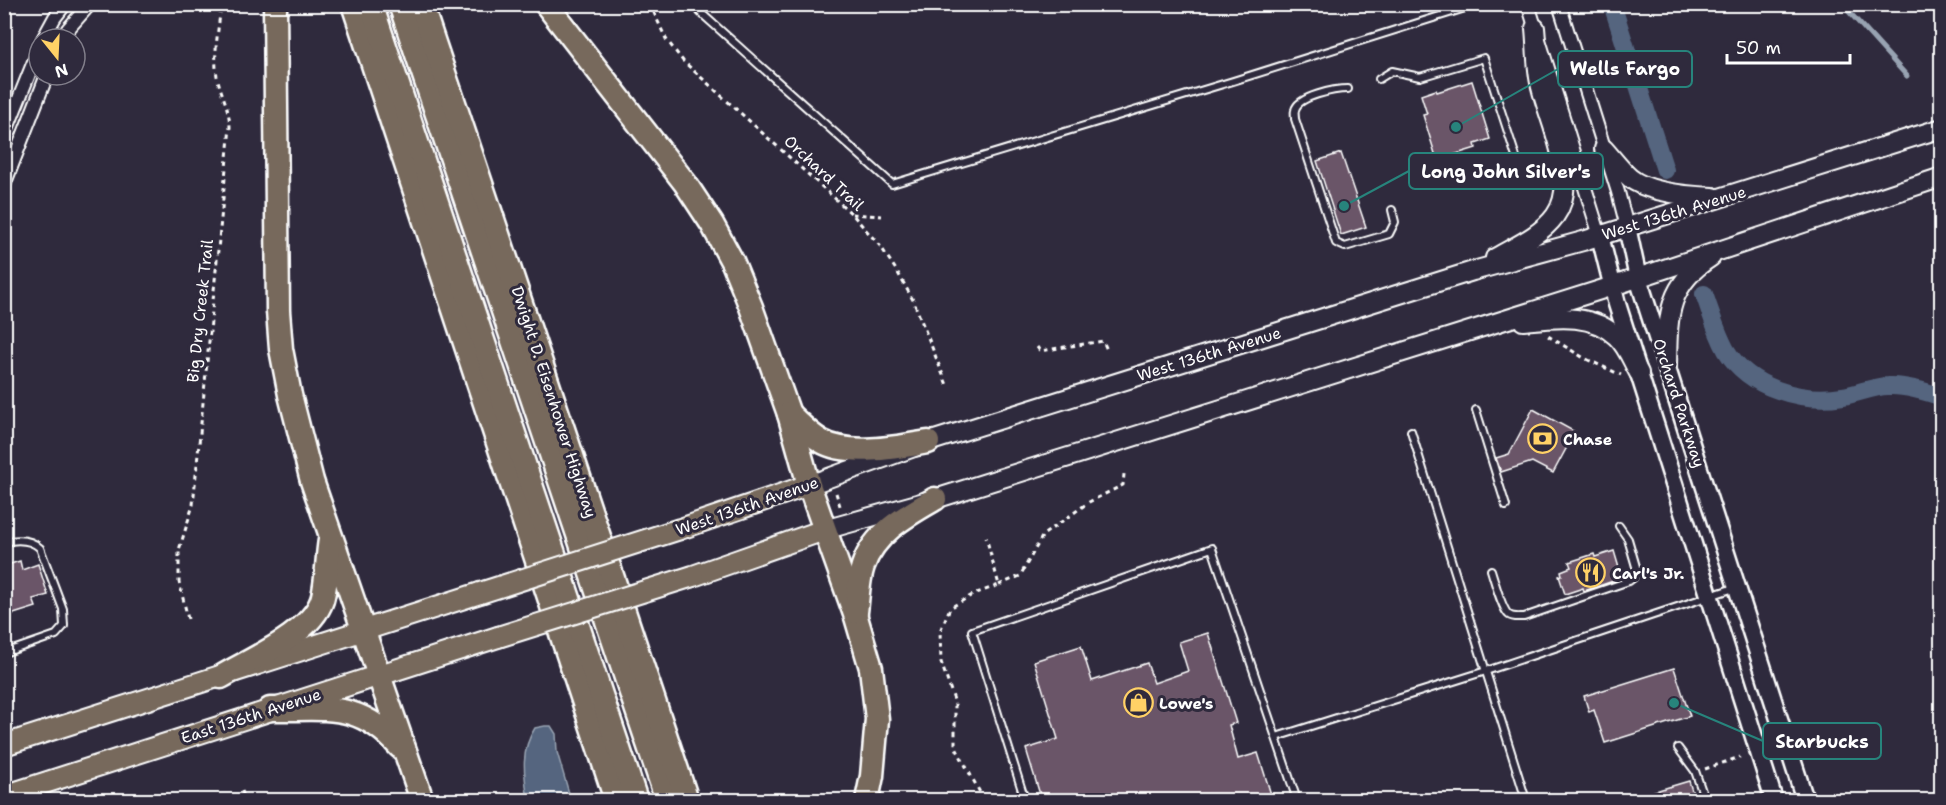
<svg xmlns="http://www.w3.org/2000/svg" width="1946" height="805" viewBox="0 0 1946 805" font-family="'Shantell Sans',sans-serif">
	<rect width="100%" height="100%" fill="#2f2a3d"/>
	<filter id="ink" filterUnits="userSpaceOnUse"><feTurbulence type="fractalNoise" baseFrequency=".0167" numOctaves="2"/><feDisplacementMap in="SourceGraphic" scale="12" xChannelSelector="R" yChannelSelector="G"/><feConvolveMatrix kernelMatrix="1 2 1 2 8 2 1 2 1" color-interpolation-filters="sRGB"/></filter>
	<g filter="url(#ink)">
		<path fill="#54657f" stroke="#98a3b2" stroke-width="1.5" d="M 545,726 L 551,726 L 556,734 L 557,752 L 571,800 L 528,800 C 524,774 520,751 535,728 Z"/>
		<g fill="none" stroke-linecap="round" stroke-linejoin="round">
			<polyline stroke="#98a3b2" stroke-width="5" points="1842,4 1907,76"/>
			<g stroke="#54657f" stroke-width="18">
				<polyline points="1612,4 1665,170"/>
				<path d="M 1704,294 C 1711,313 1716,332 1726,350 C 1749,388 1801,403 1843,396 C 1858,394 1873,386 1888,386 C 1906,385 1925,391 1942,397"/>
			</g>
		</g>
		<g fill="#6a5468" stroke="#fff" stroke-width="1.5">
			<polygon points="1472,81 1490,139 1475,144 1476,148 1437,160 1423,115 1427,114 1421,95 1436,90 1437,92"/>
			<polygon points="1341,153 1366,227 1341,235 1317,161"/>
			<polygon points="1533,409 1575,432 1553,473 1532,462 1501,472 1496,458 1509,454"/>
			<polygon points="1614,551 1622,578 1584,591 1583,588 1565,594 1559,576 1562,575 1561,571 1571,567 1569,562 1594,554 1595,557"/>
			<polygon points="20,561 22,570 38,564 48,595 33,599 36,607 4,617 4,566"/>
			<polygon points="1208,633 1236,723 1229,725 1238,759 1258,753 1273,801 1042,801 1026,749 1058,739 1034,661 1081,646 1092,681 1147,663 1154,683 1188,671 1179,642"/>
			<polygon points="1674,668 1690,716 1605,743 1594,710 1589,712 1584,696"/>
			<polygon points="1689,781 1695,801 1636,801 1635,797"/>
		</g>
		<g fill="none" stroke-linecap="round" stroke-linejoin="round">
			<defs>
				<g id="service">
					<polyline points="698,4 700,12 892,184 1233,81 1478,4"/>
					<polyline points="1379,79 1392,71 1420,77 1484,58 1516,157 1510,169 1494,177"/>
					<path d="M 1348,89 C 1335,89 1298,96 1295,110 C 1294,113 1295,116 1295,119 L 1336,243 L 1345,247 L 1389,234 L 1395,222 L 1392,210"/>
					<polyline points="1476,410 1506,506"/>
					<polyline points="1411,431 1526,800"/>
					<path d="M 4,542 C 17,539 31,539 40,548 L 63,609 L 64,626 L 56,635 L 4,653"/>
					<path d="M 1491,570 C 1494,579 1502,610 1509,615 C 1513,618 1519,617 1524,617 L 1629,581 L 1633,578 L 1637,570 L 1628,539 L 1619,526"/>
					<polyline points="1276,737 1486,671 1734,588"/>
					<polyline points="1678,748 1695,771 1705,800"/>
					<polyline points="1025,800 972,631 1212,548 1297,800"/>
				</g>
				<g id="minor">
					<polyline points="1528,4 1600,236"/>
					<polyline points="1559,4 1618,192 1627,227"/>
					<polyline points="43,39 55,17 65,4"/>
					<polyline points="62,39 68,29 90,4"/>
					<polyline points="4,136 39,49"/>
					<polyline points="4,185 47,75"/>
				</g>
				<g id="tertiary">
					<polyline points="1627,227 1638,278 1805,800"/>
					<polyline points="1600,236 1617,304 1774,800"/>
				</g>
				<g id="secondary">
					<path d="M 1604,149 C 1613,159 1621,170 1630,178 C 1648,193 1690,196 1713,197"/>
					<path d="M 1495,258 C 1516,246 1541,235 1555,216 C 1580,181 1550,125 1541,87 C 1536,69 1537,47 1535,28"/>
					<path d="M 1523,321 C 1554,318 1592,312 1617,337 C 1627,346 1632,361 1639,373"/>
					<path d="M 1667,366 C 1668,318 1666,286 1711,257"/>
					<polyline points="809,485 928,442 1473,271 1583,241 1942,128"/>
					<polyline points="824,530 935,499 1613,286 1942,177"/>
				</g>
				<g id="primary">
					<polyline points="680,529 809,485"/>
					<polyline points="693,576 824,530"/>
					<polyline points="4,745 480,593"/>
					<polyline points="4,796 498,637"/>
				</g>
				<g id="motorway">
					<polyline points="275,4 278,311 281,349 290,395 312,481 422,800"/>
					<polyline points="353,4 616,800"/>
					<polyline points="371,4 636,800"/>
					<polyline points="400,4 667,800"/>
					<polyline points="421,4 687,800"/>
					<polyline points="546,4 685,183 712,224 733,263 751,307 789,414 809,485 856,617 871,668 877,719 872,776 867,800"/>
					<path d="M 789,414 C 799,423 809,434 821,441 C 848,457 899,447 928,442"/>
					<path d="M 856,612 C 858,597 858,580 863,566 C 874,533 907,515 935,499"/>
					<path d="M 221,677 C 251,659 311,634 322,600 C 327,584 327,557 330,540"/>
					<path d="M 270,709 C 327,710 358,700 400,747"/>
				</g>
			</defs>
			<use href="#service" stroke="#fff" stroke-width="10"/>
			<use href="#minor" stroke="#fff" stroke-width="16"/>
			<use href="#tertiary" stroke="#fff" stroke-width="21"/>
			<use href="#secondary" stroke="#fff" stroke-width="22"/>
			<use href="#primary" stroke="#fff" stroke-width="24"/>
			<use href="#motorway" stroke="#fff" stroke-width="27"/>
			<g stroke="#fff" stroke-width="3" stroke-dasharray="4.5 4.5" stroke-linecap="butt">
				<polyline points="650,4 666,39 683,61 852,214 881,247 898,273 913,300 947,385"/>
				<polyline points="852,214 882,216"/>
				<polyline points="1548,336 1584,358 1621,375"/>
				<polyline points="1037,347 1040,351 1103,341 1108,352"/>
				<polyline points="836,493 841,509"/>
				<polyline points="999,585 1020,576 1043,535 1089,502 1123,485 1124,474"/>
				<path d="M 188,619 L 179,582 L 179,550 L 193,505 L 230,127 C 229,106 221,95 217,76 C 213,53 219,28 221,4"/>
				<polyline points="1705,769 1740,757"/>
				<polyline points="242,791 245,800"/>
				<polyline points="984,800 955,746 955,703 941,662 940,631 950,608 974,594 999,585 986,537"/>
			</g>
			<use href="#service" stroke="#2f2a3d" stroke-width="6"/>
			<use href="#minor" stroke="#2f2a3d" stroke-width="12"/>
			<use href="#tertiary" stroke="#2f2a3d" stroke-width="16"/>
			<use href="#secondary" stroke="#2f2a3d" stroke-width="18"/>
			<use href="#primary" stroke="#77695c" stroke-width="20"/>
			<use href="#motorway" stroke="#77695c" stroke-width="22"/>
			<defs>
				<g id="primary-bridge">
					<polyline points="480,593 680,529"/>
					<polyline points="498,637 693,576"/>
				</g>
			</defs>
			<use href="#primary-bridge" stroke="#fff" stroke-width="24" stroke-linecap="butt"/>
			<use href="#primary-bridge" stroke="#77695c" stroke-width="20"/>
		</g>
	</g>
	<defs>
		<symbol id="bank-ring" viewBox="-11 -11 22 22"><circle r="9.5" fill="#2f2a3d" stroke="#ffd166" stroke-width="1.5"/><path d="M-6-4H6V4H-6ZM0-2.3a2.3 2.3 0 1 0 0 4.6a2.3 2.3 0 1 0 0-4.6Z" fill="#ffd166"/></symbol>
		<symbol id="restaurant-ring" viewBox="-11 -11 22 22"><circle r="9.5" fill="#2f2a3d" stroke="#ffd166" stroke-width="1.5"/><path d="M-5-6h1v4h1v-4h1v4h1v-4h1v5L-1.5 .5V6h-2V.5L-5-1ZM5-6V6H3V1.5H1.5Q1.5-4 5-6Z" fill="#ffd166"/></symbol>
		<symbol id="shop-ring" viewBox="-11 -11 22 22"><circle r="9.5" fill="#2f2a3d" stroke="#ffd166" stroke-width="1.5"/><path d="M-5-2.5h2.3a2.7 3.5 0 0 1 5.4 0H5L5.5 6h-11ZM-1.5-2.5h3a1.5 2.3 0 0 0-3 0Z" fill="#ffd166"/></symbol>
	</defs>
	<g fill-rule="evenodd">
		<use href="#bank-ring" x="1526" y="422" width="33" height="33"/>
		<use href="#restaurant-ring" x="1574" y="556" width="33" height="33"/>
		<use href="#shop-ring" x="1122" y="686" width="33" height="33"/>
	</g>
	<g text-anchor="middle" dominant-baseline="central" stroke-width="6" stroke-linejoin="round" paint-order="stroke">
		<g font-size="16" fill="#fff" stroke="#2f2a3d">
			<text transform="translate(824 173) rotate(43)">Orchard Trail</text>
			<text transform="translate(1674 213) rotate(-17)">West 136th Avenue</text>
			<text transform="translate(200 311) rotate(-84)">Big Dry Creek Trail</text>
			<text transform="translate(1209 354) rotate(-17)">West 136th Avenue</text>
			<text transform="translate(554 402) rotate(72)">Dwight D. Eisenhower Highway</text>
			<text transform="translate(1679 403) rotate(72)">Orchard Parkway</text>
			<text transform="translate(747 506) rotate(-19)">West 136th Avenue</text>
			<text transform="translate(251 716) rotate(-18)">East 136th Avenue</text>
		</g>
		<g font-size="16" font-weight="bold" fill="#fff" stroke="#2f2a3d" text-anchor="start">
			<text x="1563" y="439">Chase</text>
			<text x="1612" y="573">Carl's Jr.</text>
			<text x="1159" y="703">Lowe's</text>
		</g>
	</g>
	<path fill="none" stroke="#27847c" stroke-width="2" d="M1456 127L1558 69M1344 206L1409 171M1674 703L1763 741"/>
	<g fill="#27847c" stroke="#2f2a3d" stroke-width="2">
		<circle cx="1456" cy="127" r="6"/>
		<circle cx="1344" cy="206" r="6"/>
		<circle cx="1674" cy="703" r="6"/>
	</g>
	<g fill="#2f2a3d" stroke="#27847c" stroke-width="2">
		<rect x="1558" y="51" width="134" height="36" rx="6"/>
		<rect x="1409" y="153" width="194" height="36" rx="6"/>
		<rect x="1763" y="723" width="118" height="36" rx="6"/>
	</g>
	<g font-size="18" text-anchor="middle" font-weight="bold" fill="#fff">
		<text x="1625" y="75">Wells Fargo</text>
		<text x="1506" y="178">Long John Silver's</text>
		<text x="1822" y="748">Starbucks</text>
	</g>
	<rect width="1946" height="805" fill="none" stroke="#2f2a3d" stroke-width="24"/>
	<rect x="12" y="12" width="1922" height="781" fill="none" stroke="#fff" stroke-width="2" filter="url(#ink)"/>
	<g transform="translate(57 57) rotate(162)"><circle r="28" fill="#2f2a3d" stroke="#827f8b" stroke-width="1.5"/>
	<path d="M0-4.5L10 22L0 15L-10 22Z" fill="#ffd166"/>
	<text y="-9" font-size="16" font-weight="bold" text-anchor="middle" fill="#ffffff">N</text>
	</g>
	<path d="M1727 54v9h123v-9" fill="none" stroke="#ffffff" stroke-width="3"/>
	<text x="1736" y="54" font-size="18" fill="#ffffff" stroke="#2f2a3d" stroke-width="4.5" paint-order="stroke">50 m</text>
</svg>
